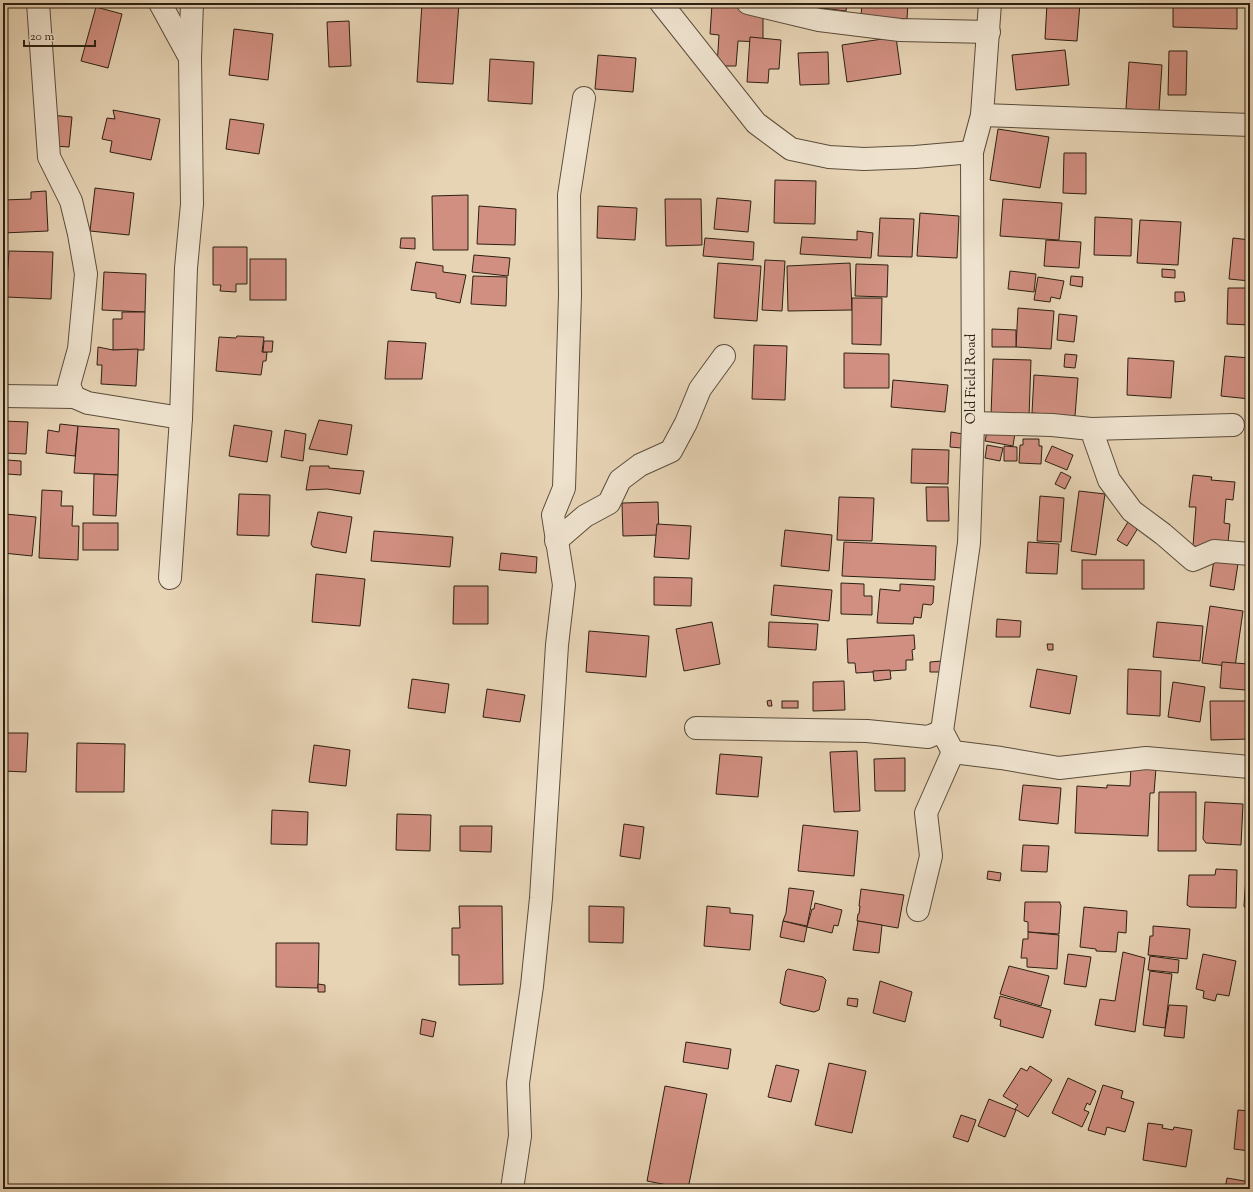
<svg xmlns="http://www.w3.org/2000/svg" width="1253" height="1192" viewBox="0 0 1253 1192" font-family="'Sorts Mill Goudy',serif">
	<rect width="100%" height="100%" fill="#e7d4b5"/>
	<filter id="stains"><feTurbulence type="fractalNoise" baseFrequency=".005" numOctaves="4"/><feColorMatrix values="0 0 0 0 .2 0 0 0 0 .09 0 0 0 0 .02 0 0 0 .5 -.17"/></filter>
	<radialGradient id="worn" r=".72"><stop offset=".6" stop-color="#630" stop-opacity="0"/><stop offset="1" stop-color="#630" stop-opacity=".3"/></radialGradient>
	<g fill="#d18f81" stroke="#2c2012">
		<polygon points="422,3 459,3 453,84 417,82"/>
		<polygon points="812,3 847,3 846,11 812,7"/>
		<polygon points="862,3 908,3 907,19 861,17"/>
		<polygon points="1047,3 1080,3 1077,41 1045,39"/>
		<polygon points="1173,3 1237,3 1237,29 1173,27"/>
		<polygon points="712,4 763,11 763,42 738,41 736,66 717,66 719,35 710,34"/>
		<polygon points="96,7 122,14 108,68 81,61"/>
		<polygon points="349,21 351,66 329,67 327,22"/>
		<polygon points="234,29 273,34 268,80 229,75"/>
		<polygon points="750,37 781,40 779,69 769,69 768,83 747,82"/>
		<polygon points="896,37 901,74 847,82 842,45"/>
		<polygon points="1065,50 1069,85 1016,90 1012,55"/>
		<polygon points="1169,51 1187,51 1186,95 1168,95"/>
		<polygon points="828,52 829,84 800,85 798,53"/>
		<polygon points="598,55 636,58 633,92 595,89"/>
		<polygon points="490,59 534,62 532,104 488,101"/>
		<polygon points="1129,62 1162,65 1159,111 1126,109"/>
		<polygon points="113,110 160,119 151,160 110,152 112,141 102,139 107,118 115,119"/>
		<polygon points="50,115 72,117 69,147 54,146"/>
		<polygon points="230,119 264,124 259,154 226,149"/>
		<polygon points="998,129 1049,137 1040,188 990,180"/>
		<polygon points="1064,153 1086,153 1086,194 1063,193"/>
		<polygon points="775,180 816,181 815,224 774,223"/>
		<polygon points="95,188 134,193 129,235 90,231"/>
		<polygon points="46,191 48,231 3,233 3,200 31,199 31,192"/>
		<polygon points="468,195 468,250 433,250 432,196"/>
		<polygon points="717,198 751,201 748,232 714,229"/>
		<polygon points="665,199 701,199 702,245 666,246"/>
		<polygon points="1003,199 1062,203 1059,240 1000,236"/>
		<polygon points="479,206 516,209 515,245 477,244"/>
		<polygon points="598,206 637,208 635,240 597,238"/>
		<polygon points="920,213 959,216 957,258 917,256"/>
		<polygon points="1095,217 1132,219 1131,256 1094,255"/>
		<polygon points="880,218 914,219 912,257 878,256"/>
		<polygon points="1140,220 1181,222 1178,265 1137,263"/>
		<polygon points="857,231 873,233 871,258 800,254 802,237 857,240"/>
		<polygon points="401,238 415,238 415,249 400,248"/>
		<polygon points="705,238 754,242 753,260 703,256"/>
		<polygon points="1233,238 1250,240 1250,281 1229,279"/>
		<polygon points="1046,240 1081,242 1079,268 1044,266"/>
		<polygon points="213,247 247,247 247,284 236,284 236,292 220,291 221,285 213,285"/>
		<polygon points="9,251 53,252 51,299 6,297"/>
		<polygon points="474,255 510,258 508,276 472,272"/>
		<rect x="250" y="259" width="36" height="41"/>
		<polygon points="765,260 785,261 782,311 762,310"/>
		<polygon points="416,262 443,266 443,272 466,275 460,303 436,298 436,293 411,290"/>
		<polygon points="718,263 761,266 757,321 714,318"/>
		<polygon points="850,263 852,310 788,311 787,266"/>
		<polygon points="856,264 888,265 887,297 855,296"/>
		<polygon points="1162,269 1175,270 1175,278 1162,277"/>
		<polygon points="1010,271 1036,274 1034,292 1008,289"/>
		<polygon points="104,272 146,274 145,312 102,310"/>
		<polygon points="473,276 507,277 506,306 471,304"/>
		<polygon points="1071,276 1083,277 1082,287 1070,285"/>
		<polygon points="1038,277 1064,281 1060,299 1051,297 1050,302 1034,300"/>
		<polygon points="1228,288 1250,288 1250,325 1227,324"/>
		<polygon points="1175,292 1184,292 1185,301 1175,302"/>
		<polygon points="852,298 882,298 881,345 852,344"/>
		<polygon points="1018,308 1054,311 1051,349 1016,347"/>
		<polygon points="122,312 145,312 144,350 113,350 113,319 122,319"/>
		<polygon points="1059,314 1077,316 1074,342 1057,340"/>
		<polygon points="992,329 1016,330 1016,347 992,347"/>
		<polygon points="237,336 264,337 262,352 267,352 266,361 263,361 261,375 216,371 219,337 236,338"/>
		<polygon points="264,341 273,341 272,352 263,352"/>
		<polygon points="388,341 426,343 422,379 385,379"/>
		<polygon points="754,345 787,346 785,400 752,399"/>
		<polygon points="98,347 113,350 138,349 136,386 101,384 102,365 97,365"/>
		<polygon points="844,353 889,354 889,388 844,388"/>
		<polygon points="1065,354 1077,355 1075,368 1064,367"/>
		<polygon points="1225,356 1250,358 1250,399 1221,396"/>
		<polygon points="1128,358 1174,361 1171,398 1127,395"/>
		<polygon points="993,359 1031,360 1029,417 991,416"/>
		<polygon points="1034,375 1078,378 1075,416 1032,413"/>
		<polygon points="893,380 948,385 945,412 891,407"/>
		<polygon points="319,420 352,425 347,455 309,449"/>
		<polygon points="3,421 28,422 26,454 3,453"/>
		<polygon points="60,424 78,426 75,456 46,453 48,430 59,432"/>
		<polygon points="234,425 272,431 267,462 229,456"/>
		<polygon points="78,426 119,429 118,475 74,473"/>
		<polygon points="988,427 1015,433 1013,446 985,441"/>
		<polygon points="285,430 306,434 303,461 281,457"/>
		<polygon points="951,432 963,434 961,448 950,447"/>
		<polygon points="1023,439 1039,439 1039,446 1042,446 1041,464 1019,463 1020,445 1023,445"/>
		<polygon points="987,445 1003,448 1000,461 985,458"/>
		<polygon points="1004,446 1017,447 1017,461 1004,461"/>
		<polygon points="1052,446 1073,455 1067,470 1045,461"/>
		<polygon points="912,449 949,450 948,484 911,483"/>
		<polygon points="7,460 21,461 21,475 7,474"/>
		<polygon points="310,466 329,466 329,468 364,471 360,494 327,489 306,490"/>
		<polygon points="1061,472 1071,477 1065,489 1055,484"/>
		<polygon points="94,474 118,475 116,516 93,515"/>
		<polygon points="1193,475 1212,477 1211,480 1235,482 1233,500 1226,499 1224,523 1230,524 1228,542 1213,548 1193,546 1196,507 1189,507"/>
		<polygon points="926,487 948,487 949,521 927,521"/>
		<polygon points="42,490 62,491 61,506 73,506 72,526 79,526 78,560 39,558"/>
		<polygon points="1079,491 1105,494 1096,555 1071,551"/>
		<polygon points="239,494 270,495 269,536 237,535"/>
		<polygon points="1040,496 1064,498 1061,542 1037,541"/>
		<polygon points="839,497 874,498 872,541 837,540"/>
		<polygon points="658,502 659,535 623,536 622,503"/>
		<polygon points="318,512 320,512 352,517 346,553 313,547 311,544"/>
		<polygon points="5,514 36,517 32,556 3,553 3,530"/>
		<polygon points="1128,522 1138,528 1127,546 1117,540"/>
		<rect x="83" y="523" width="35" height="27"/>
		<polygon points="657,524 691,526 689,559 654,557"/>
		<polygon points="785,530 832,535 829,571 781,566"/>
		<polygon points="374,531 453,537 450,567 371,561"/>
		<polygon points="844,542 936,546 935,580 842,576"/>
		<polygon points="1028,542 1059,544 1057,574 1026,573"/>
		<polygon points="501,553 537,557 536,573 499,570"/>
		<polygon points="1215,553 1239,557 1234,590 1210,586"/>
		<rect x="1082" y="560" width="62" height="29"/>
		<polygon points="316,574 365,579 360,626 312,622"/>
		<polygon points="654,577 692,578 691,606 654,605"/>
		<polygon points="841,583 864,584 864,596 872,596 872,615 841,614"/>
		<polygon points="900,584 934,586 933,603 931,605 923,604 921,618 914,617 913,624 877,623 880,589 900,591"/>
		<polygon points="774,585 832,590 829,621 771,615"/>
		<polygon points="454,586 488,586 488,624 453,624"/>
		<polygon points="1210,606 1243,611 1235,667 1202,663"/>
		<polygon points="997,619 1021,621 1020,637 996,637"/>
		<polygon points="1250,620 1250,659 1246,658"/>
		<polygon points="712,622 720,664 684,671 676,629"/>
		<polygon points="769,622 818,624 816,650 768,647"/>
		<polygon points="1157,622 1203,626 1200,661 1153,657"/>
		<polygon points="589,631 649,636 646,677 586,672"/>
		<polygon points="914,635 915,649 912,650 913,660 906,660 906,670 856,673 855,663 848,663 847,639"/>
		<polygon points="1047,644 1053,644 1053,650 1048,650"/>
		<polygon points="942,661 943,672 930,672 930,662"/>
		<polygon points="1222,662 1248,664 1246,690 1220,688"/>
		<polygon points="1037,669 1077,676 1070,714 1030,707"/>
		<polygon points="1128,669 1161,671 1160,716 1127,714"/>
		<polygon points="890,670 891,679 874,681 873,671"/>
		<polygon points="412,679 449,684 445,713 408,708"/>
		<polygon points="844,681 845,710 813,711 813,682"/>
		<polygon points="1173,682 1205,687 1200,722 1168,717"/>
		<polygon points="487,689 525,695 520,722 483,717"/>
		<polygon points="771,700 772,706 768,706 767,701"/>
		<rect x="782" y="701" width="16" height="7"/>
		<polygon points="1210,701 1250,701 1250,739 1211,740"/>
		<polygon points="4,733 28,733 26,772 3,771"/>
		<polygon points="77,743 125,744 124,792 76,792"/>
		<polygon points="314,745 350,750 346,786 309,782"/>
		<polygon points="857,751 860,811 834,812 830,752"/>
		<polygon points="720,754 762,757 758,797 716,794"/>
		<polygon points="905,758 905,791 875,791 874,759"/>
		<polygon points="1131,767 1156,768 1154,793 1150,793 1148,836 1075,833 1077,786 1107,788 1107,785 1130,786"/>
		<polygon points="1023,785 1061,788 1058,824 1019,820"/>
		<polygon points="1159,792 1196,792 1196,851 1158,851"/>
		<polygon points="1205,802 1243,804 1241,845 1206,843 1203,839"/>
		<polygon points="272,810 308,812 307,845 271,844"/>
		<polygon points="397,814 431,815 430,851 396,850"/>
		<polygon points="624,824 644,827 640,859 620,856"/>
		<polygon points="803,825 858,831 854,876 798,871"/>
		<polygon points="460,826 492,826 491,852 460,851"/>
		<polygon points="1023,845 1049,846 1047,872 1021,871"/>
		<polygon points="1216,869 1237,870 1236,908 1190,907 1187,905 1189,875 1215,875"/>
		<polygon points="988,871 1001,873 1000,881 987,879"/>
		<polygon points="1250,872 1250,911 1247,911 1244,906 1246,877"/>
		<polygon points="789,888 814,891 807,926 783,921 786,913"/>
		<polygon points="861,889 904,895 898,928 857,921 858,914 859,914 860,906 859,906"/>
		<polygon points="1025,902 1060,902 1060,904 1061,905 1059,934 1028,932 1028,922 1024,921"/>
		<polygon points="815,903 842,910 838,926 834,925 832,933 807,927 812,909 814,909"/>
		<polygon points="459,906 502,906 503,984 459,985 459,955 452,955 452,928 460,928"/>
		<polygon points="589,906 624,907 623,943 589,942"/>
		<polygon points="707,906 730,908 730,913 753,915 750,950 704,946"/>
		<polygon points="1084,907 1127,911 1126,933 1118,932 1116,952 1096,951 1096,949 1080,947"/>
		<polygon points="783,921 807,927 804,942 780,937"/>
		<polygon points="858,921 882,925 879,953 853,950"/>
		<polygon points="1153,926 1190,929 1187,959 1148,955 1150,936 1153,936"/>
		<polygon points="1028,932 1059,935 1057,969 1027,967 1027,958 1021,958 1023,939 1028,939"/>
		<polygon points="276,943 319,943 318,988 276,987"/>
		<polygon points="1123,952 1145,958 1135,1032 1095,1025 1100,999 1115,1001"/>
		<polygon points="1068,954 1091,957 1086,987 1064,984"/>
		<polygon points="1203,954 1236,961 1229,996 1217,994 1215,1001 1203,998 1204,991 1196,989"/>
		<polygon points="1150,956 1179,960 1178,973 1148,970"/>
		<polygon points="1009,966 1049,976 1041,1006 1000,994"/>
		<polygon points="788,969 823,977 826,980 819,1010 814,1012 783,1005 780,1003 786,971"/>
		<polygon points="1150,971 1172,974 1165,1028 1143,1025"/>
		<polygon points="880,981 912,992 905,1022 873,1013"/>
		<polygon points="318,984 325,985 325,992 318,992"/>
		<polygon points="1000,996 1051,1010 1043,1038 1000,1026 1001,1020 994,1018"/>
		<polygon points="848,998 858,999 857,1007 847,1005"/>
		<polygon points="1169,1005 1187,1006 1184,1038 1164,1036"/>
		<polygon points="422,1019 436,1022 433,1037 420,1034"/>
		<polygon points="686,1042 731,1049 728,1069 683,1062"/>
		<polygon points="829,1063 866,1071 852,1133 815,1125"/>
		<polygon points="776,1065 799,1070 791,1102 768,1097"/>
		<polygon points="1030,1066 1052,1080 1028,1117 1015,1109 1018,1105 1003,1096 1021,1068 1027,1071"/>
		<polygon points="1068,1078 1096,1091 1090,1105 1087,1103 1084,1110 1089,1112 1082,1127 1052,1113"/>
		<polygon points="1103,1085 1123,1091 1121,1098 1134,1102 1125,1132 1107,1127 1105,1135 1088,1130"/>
		<polygon points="665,1086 707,1094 688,1189 647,1181"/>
		<polygon points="989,1099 1016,1110 1005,1137 978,1126"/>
		<polygon points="1238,1110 1250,1111 1250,1151 1234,1149"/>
		<polygon points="961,1115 976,1120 968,1142 953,1137"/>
		<polygon points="1148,1123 1163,1125 1162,1128 1173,1130 1174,1127 1192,1130 1186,1167 1143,1160"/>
		<polygon points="1227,1178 1250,1182 1250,1189 1225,1189"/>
	</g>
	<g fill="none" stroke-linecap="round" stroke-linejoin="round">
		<defs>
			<g id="street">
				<polyline points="38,3 49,157 71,201 79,234 86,274 79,349 69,385 74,397 88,403 181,418"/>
				<polyline points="160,3 190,58"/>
				<polyline points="661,3 756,123 791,149 829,157 864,159 915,157 972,152"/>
				<polyline points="748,3 819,20 900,30 989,32"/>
				<polyline points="982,115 1250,125"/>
				<polyline points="3,396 74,397"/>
				<polyline points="973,423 1052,425 1091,429 1109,480 1132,511 1163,534 1193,560 1214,551 1250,554"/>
				<polyline points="1091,429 1233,425"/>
				<polyline points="556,541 585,516 609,503 620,480 640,465 671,451 686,423 700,389 724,356"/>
				<polyline points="170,578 181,418 186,268 192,204 190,58 192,3"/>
				<polyline points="696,728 867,731 928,737 942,731"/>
				<polyline points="953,752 942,731 969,543 973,423 972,152 982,115 990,3"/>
				<polyline points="953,752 1001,758 1059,768 1146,758 1250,767"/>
				<polyline points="918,910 931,856 926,813 953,752"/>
				<polyline points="512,1189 520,1136 518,1083 532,986 541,898 557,645 564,585 553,515 564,488 570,295 569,195 584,98"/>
			</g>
		</defs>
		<use href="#street" stroke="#5b4d3b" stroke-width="24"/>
		<use href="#street" stroke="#efe3cf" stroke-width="22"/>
	</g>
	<g text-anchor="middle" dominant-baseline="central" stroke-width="3" stroke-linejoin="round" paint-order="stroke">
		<g font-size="14" fill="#2c2012" stroke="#efe3cf">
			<text transform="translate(972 379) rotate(-90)">Old Field Road</text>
		</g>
	</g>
	<rect width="1253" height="1192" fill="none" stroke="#e7d4b5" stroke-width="16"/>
	<rect x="4" y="4" width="1245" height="1184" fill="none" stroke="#2c2012" stroke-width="2"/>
	<rect x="8" y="8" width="1237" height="1176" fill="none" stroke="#2c2012"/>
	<path d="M24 40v6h71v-6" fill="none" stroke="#2c2012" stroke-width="2"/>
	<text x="30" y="40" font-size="12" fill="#2c2012" stroke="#efe3cf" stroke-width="3" paint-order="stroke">20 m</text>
	<rect width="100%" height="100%" filter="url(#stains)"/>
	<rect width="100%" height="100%" fill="url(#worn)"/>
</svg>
